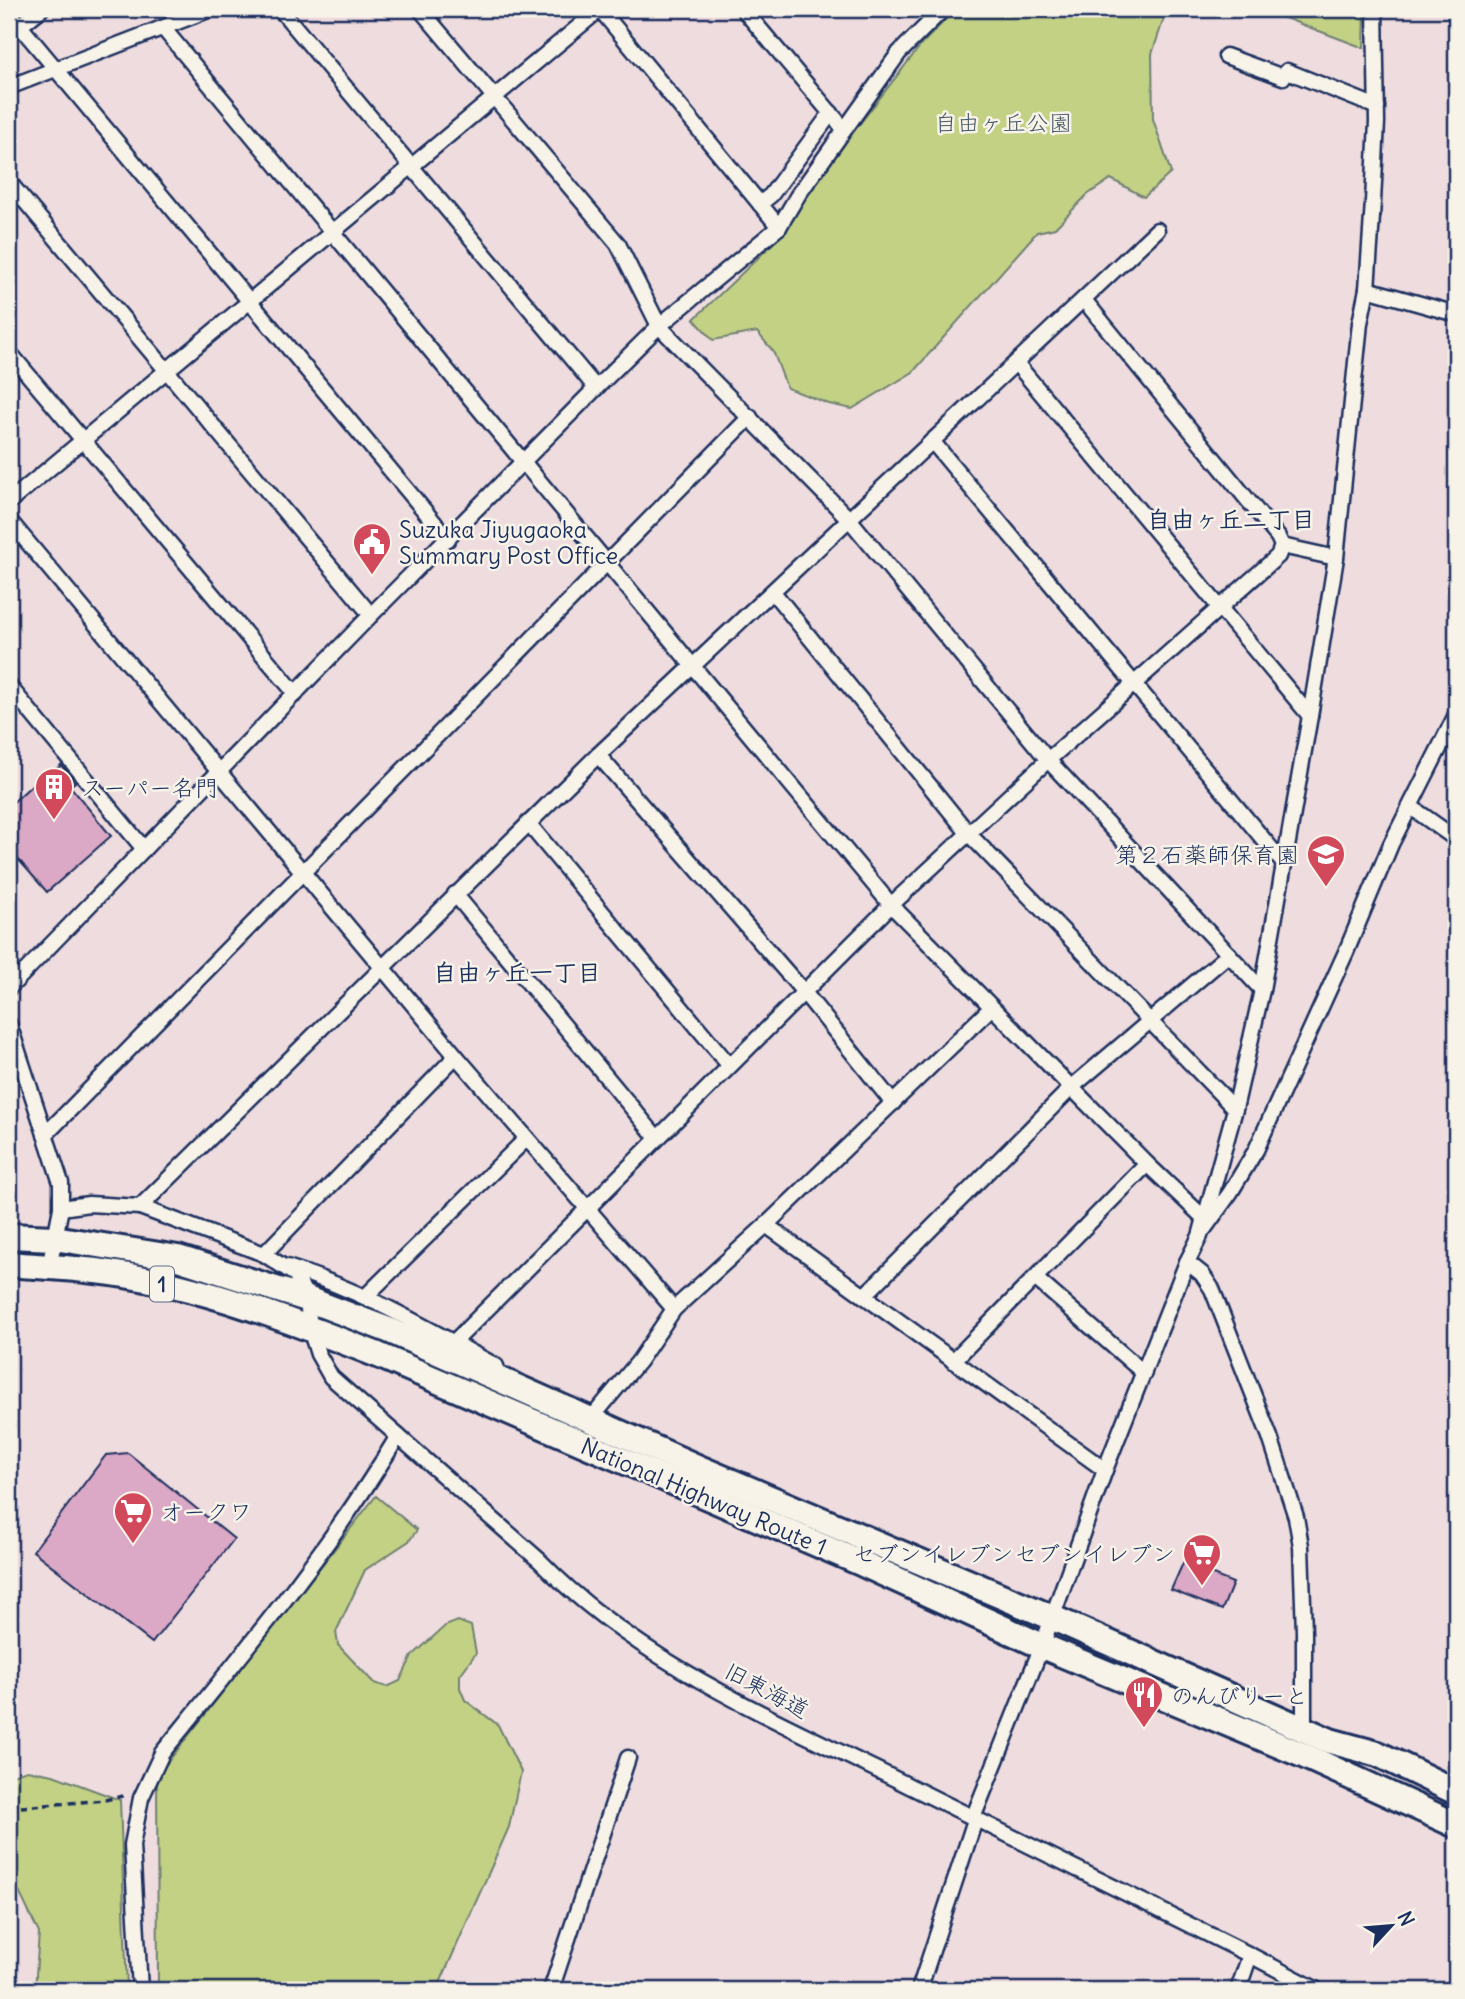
<svg xmlns="http://www.w3.org/2000/svg" width="1465" height="1999" viewBox="0 0 1465 1999" font-family="Delius,'Klee One',sans-serif">
	<rect width="100%" height="100%" fill="#efdcde"/>
	<filter id="ink" filterUnits="userSpaceOnUse"><feTurbulence type="fractalNoise" baseFrequency=".0143" numOctaves="2"/><feDisplacementMap in="SourceGraphic" scale="14" xChannelSelector="R" yChannelSelector="G"/><feConvolveMatrix kernelMatrix="1 2 1 2 8 2 1 2 1" color-interpolation-filters="sRGB"/></filter>
	<g filter="url(#ink)">
		<g fill="#c3d185" stroke="#6f8072" stroke-width="2">
			<polygon points="956,9 1167,9 1152,54 1153,119 1171,173 1144,197 1111,179 1087,195 1055,228 1037,232 913,372 852,409 829,404 787,388 773,351 757,332 713,340 694,319 784,233 799,202 921,45"/>
			<polygon points="1261,9 1365,9 1364,48"/>
			<polygon points="376,1496 417,1530 409,1541 365,1570 336,1632 338,1645 374,1683 387,1687 400,1681 412,1656 445,1626 458,1621 471,1626 476,1653 460,1675 460,1688 465,1700 498,1725 521,1772 509,1827 437,1990 158,1990 157,1776"/>
			<polygon points="27,1770 53,1775 120,1800 127,1990 35,1990 39,1933 12,1877 9,1876 9,1776"/>
		</g>
		<g fill="#dba8c5" stroke="#1b2f5e" stroke-width="2">
			<polygon points="61,765 75,782 70,786 111,836 47,892 18,859 9,867 9,806 32,785 35,788"/>
			<polygon points="128,1453 234,1539 152,1643 33,1551 106,1455"/>
			<polygon points="1183,1563 1233,1583 1222,1610 1171,1590"/>
		</g>
		<g fill="none" stroke-linecap="round" stroke-linejoin="round">
			<defs>
				<g id="minor">
					<polyline points="41,9 20,26 448,539"/>
					<polyline points="280,9 596,388"/>
					<polyline points="420,9 618,244 659,326 850,520 1048,760 1262,990"/>
					<polyline points="743,9 844,129"/>
					<polyline points="9,12 20,26"/>
					<polyline points="163,28 891,905 1147,1164 1204,1218"/>
					<polyline points="1226,56 1283,77 1287,71 1377,107"/>
					<polyline points="9,87 211,9"/>
					<polyline points="9,182 371,615"/>
					<polyline points="760,204 771,195 831,113"/>
					<polyline points="1367,289 1456,314"/>
					<polyline points="9,352 296,694"/>
					<polyline points="1016,363 1310,716"/>
					<polyline points="932,441 1284,864"/>
					<polyline points="9,502 600,9 779,227"/>
					<polyline points="9,520 456,1056 674,1309"/>
					<polyline points="1282,546 1336,558"/>
					<polyline points="773,592 968,833 1235,1109"/>
					<polyline points="9,686 144,849"/>
					<polyline points="598,755 803,991 893,1103"/>
					<polyline points="1411,807 1456,839"/>
					<polyline points="528,823 729,1065"/>
					<polyline points="455,894 657,1138"/>
					<polyline points="9,988 371,615 596,388 659,326 779,227 798,195 899,53 943,9"/>
					<polyline points="9,1024 61,1183 61,1208 49,1268"/>
					<polyline points="45,1135 750,417"/>
					<path d="M 140,1207 L 264,1254 L 296,1275 L 307,1299 L 310,1329 L 318,1354 L 331,1377 L 539,1560 C 632,1656 756,1711 875,1769 C 1000,1830 1125,1893 1250,1955 L 1317,1990"/>
					<polyline points="61,1208 89,1204 140,1207 598,755 1157,230"/>
					<polyline points="766,1225 1105,1470"/>
					<polyline points="1204,1229 1230,1193 1256,1150 1346,952 1391,844 1456,715"/>
					<polyline points="264,1254 456,1056"/>
					<polyline points="1187,1262 1202,1274 1212,1289 1270,1437 1296,1517 1301,1546 1304,1632 1304,1734"/>
					<path d="M 287,1267 C 362,1290 428,1329 496,1366"/>
					<polyline points="1035,1278 1144,1373"/>
					<polyline points="366,1296 526,1139"/>
					<polyline points="864,1296 1072,1087 1229,954"/>
					<polyline points="453,1343 891,905 1048,760 1278,556 1282,546 1278,537 1084,300"/>
					<polyline points="953,1361 1147,1164"/>
					<polyline points="590,1420 639,1361 674,1309 766,1225 991,1008"/>
					<polyline points="973,1818 1042,1646 1105,1470 1187,1262 1200,1236 1235,1109 1262,990 1310,716 1336,558 1360,323 1367,289 1373,202 1377,122 1375,9"/>
					<path d="M 140,1990 L 132,1845 L 141,1798 L 162,1753 C 245,1651 330,1549 398,1436"/>
					<polyline points="551,1990 628,1758"/>
					<polyline points="919,1990 975,1820"/>
					<polyline points="1238,1990 1250,1955"/>
				</g>
				<g id="trunk">
					<polyline points="9,1236 54,1238 178,1258 307,1299 388,1330 699,1468 1051,1617 1330,1741 1378,1754 1456,1792"/>
					<path d="M 9,1264 C 43,1267 77,1268 111,1273 C 202,1286 292,1321 378,1355 L 863,1564 L 1042,1646 L 1305,1756 L 1456,1825"/>
				</g>
			</defs>
			<use href="#minor" stroke="#1b2f5e" stroke-width="19"/>
			<use href="#trunk" stroke="#1b2f5e" stroke-width="30"/>
			<polyline stroke="#1b2f5e" stroke-width="3.5" stroke-dasharray="7 5" stroke-linecap="butt" points="9,1808 105,1800 127,1795"/>
			<use href="#minor" stroke="#f7f3e8" stroke-width="14"/>
			<use href="#trunk" stroke="#f7f3e8" stroke-width="24"/>
		</g>
	</g>
	<defs>
		<symbol id="civic-pin" viewBox="-11 -11 22 30"><path d="M0 17L-7.5 6A9.5 9.5 0 1 1 7.5 6Z" fill="#d1495b" stroke="#f7f3e8"/><path d="M-.6-6.5H3V-4.5H.6V-3L4-1V1h2V6H-6V1h2V-1L-.6-3ZM-1.2 2.5V6h2.4V2.5Z" fill="#fff"/></symbol>
		<symbol id="building-pin" viewBox="-11 -11 22 30"><path d="M0 17L-7.5 6A9.5 9.5 0 1 1 7.5 6Z" fill="#d1495b" stroke="#f7f3e8"/><path d="M-4-6H4V6H1V3H-1V6H-4ZM-2.5-4.3h1.7v1.8h-1.7ZM.8-4.3h1.7v1.8H.8ZM-2.5-1h1.7V.8h-1.7ZM.8-1h1.7V.8H.8Z" fill="#fff"/></symbol>
		<symbol id="school-pin" viewBox="-11 -11 22 30"><path d="M0 17L-7.5 6A9.5 9.5 0 1 1 7.5 6Z" fill="#d1495b" stroke="#f7f3e8"/><path d="M0-5L7-2L0 1L-7-2ZM-4 1L0 2.5L4 1V4Q0 6-4 4Z" fill="#fff"/></symbol>
		<symbol id="supermarket-pin" viewBox="-11 -11 22 30"><path d="M0 17L-7.5 6A9.5 9.5 0 1 1 7.5 6Z" fill="#d1495b" stroke="#f7f3e8"/><path d="M-6-5.5h2.5l.6 2H6L4.5 2H-2.5L-4.4-4H-6ZM-1.5 3.2a1.3 1.3 0 1 0 .1 0ZM3 3.2a1.3 1.3 0 1 0 .1 0Z" fill="#fff"/></symbol>
		<symbol id="restaurant-pin" viewBox="-11 -11 22 30"><path d="M0 17L-7.5 6A9.5 9.5 0 1 1 7.5 6Z" fill="#d1495b" stroke="#f7f3e8"/><path d="M-5-6h1v4h1v-4h1v4h1v-4h1v5L-1.5 .5V6h-2V.5L-5-1ZM5-6V6H3V1.5H1.5Q1.5-4 5-6Z" fill="#fff"/></symbol>
	</defs>
	<g fill-rule="evenodd">
		<use href="#civic-pin" x="350" y="520" width="44" height="60"/>
		<use href="#building-pin" x="32" y="765" width="44" height="60"/>
		<use href="#school-pin" x="1304" y="832" width="44" height="60"/>
		<use href="#supermarket-pin" x="111" y="1489" width="44" height="60"/>
		<use href="#supermarket-pin" x="1180" y="1531" width="44" height="60"/>
		<use href="#restaurant-pin" x="1122" y="1673" width="44" height="60"/>
	</g>
	<g text-anchor="middle" dominant-baseline="central" stroke-width="5" stroke-linejoin="round" paint-order="stroke">
		<rect fill="#f7f3e8" stroke="#5d6a87" stroke-width="2" x="150" y="1266.5" width="24" height="35" rx="5"/>
		<g font-size="21" font-weight="bold" fill="#1b2f5e">
			<text x="162" y="1284">1</text>
		</g>
		<g font-size="23" fill="#455868" stroke="#f7f3e8">
			<text x="1003" y="122">自由ヶ丘公園</text>
		</g>
		<g font-size="23" fill="#1b2f5e" stroke="#f7f3e8" text-anchor="start">
			<text x="399" y="529">Suzuka Jiyugaoka<tspan x="399" dy="26">Summary Post Office</tspan></text>
			<text x="81" y="787">スーパー名門</text>
			<text x="1299" y="854" text-anchor="end">第２石薬師保育園</text>
			<text x="160" y="1511">オークワ</text>
			<text x="1175" y="1553" text-anchor="end">セブンイレブンセブンイレブン</text>
			<text x="1171" y="1695">のんびりーと</text>
		</g>
		<g font-size="23" fill="#1b2f5e" stroke="#f7f3e8">
			<text transform="translate(704 1496) rotate(23)">National Highway Route 1</text>
			<text transform="translate(767 1690) rotate(28)">旧東海道</text>
		</g>
		<g font-size="24" font-weight="bold" fill="#1b2f5e" stroke="#f7f3e8">
			<text x="1231" y="519">自由ヶ丘二丁目</text>
			<text x="517" y="972">自由ヶ丘一丁目</text>
		</g>
	</g>
	<rect width="1465" height="1999" fill="none" stroke="#f7f3e8" stroke-width="35"/>
	<rect x="18" y="18" width="1430" height="1964" fill="none" stroke="#1b2f5e" stroke-width="2.5" filter="url(#ink)"/>
	<g transform="translate(1391 1926) rotate(64)" stroke="#f7f3e8" stroke-width="5" paint-order="stroke">
	<path d="M0-5L12 26L0 18L-12 26Z" fill="#1b2f5e"/>
	<text y="-10" font-size="19" font-weight="bold" text-anchor="middle" fill="#1b2f5e">N</text>
	</g>
</svg>
